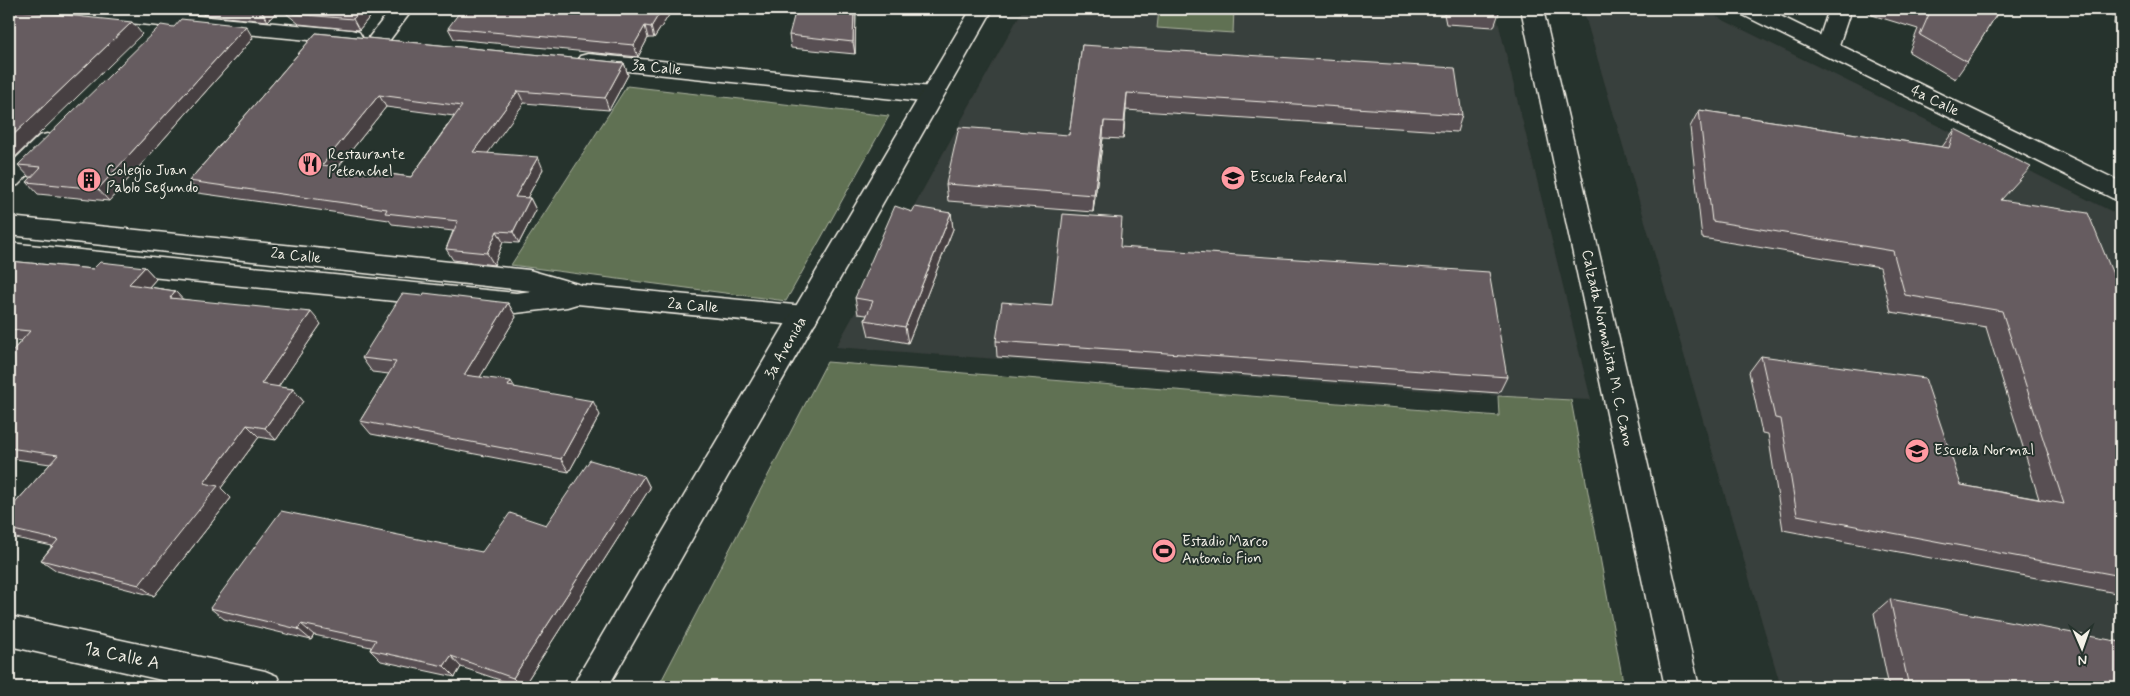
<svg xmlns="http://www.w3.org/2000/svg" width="2130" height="696" viewBox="0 0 2130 696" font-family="Mynerve,sans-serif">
	<rect width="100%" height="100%" fill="#26332d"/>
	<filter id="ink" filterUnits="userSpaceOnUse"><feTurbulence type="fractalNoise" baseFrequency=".02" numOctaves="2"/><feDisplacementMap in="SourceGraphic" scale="10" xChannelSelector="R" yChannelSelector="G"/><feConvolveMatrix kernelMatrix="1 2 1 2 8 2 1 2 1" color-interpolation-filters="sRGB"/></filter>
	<g filter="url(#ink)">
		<g fill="#393f3c">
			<polygon points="1023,9 1495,9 1591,400 1498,396 836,347"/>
			<polygon points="1583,9 1701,9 2121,216 2121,687 1781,687"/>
		</g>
		<g fill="#607153" stroke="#aab19e">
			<polygon points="1159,9 1234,9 1233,33 1157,28"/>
			<polygon points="627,86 889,116 786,301 511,265"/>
			<polygon points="827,362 1499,416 1498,396 1571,400 1624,687 658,687"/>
		</g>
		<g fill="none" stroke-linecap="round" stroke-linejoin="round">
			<defs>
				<g id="minor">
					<polygon points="43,9 121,9 351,30 359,32 362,37 359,42 351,44 54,16 46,14"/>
					<polygon points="391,9 413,9 386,45 378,47 370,45 367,40"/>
					<polygon points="1521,9 1543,9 1699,687 1665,687"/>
					<polygon points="1829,9 1851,9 1838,48 1835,53 1827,55 1819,53 1816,48"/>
					<polygon points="588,54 932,87 940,90 943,95 940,100 932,103 580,66 577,61 580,56"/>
					<polygon points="47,134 55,136 59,142 55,148 18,185 9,187 9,165 39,136"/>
					<polygon points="9,217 529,270 581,285 805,306 815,309 818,316 815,323 805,326 577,304 567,307 516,313 9,263 9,243 516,293 532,291 9,235"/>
					<polygon points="9,616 265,671 277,676 282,687 193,687 9,646"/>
				</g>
				<polygon id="tertiary" points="971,9 993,9 608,687 573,687 578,676"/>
				<polygon id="primary" points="1738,9 1766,9 2121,182 2121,201 2112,198 1741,14"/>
			</defs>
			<use href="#minor" stroke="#f4f1e8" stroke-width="3"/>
			<use href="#tertiary" stroke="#f4f1e8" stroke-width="3"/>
			<use href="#primary" stroke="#f4f1e8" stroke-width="3"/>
			<use href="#minor" fill="#26332d" fill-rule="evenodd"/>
			<use href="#tertiary" fill="#26332d" fill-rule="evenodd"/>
			<use href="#primary" fill="#26332d" fill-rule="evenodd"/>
		</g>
		<g fill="#584f53" stroke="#f4f1e8" fill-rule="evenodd">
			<polygon points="199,9 279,9 268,21 204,15"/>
			<polygon points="281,9 376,9 359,30 299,24"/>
			<polygon points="673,9 654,38 648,38 638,57 454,39 448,28"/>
			<polygon points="856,9 855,54 791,48 789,35"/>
			<polygon points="1443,9 1499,9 1500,10 1494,27 1446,24"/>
			<polygon points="1863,9 2000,9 1967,62 1955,79 1909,52 1918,29 1872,15"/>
			<polygon points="2100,9 2121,9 2121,27 2114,24 2115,17"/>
			<path d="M 316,33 L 624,63 L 628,75 L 609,110 L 524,103 L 487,153 L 543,169 L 527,198 L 530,198 L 536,210 L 519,243 L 503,242 L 494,265 L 453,260 L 446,249 L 453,231 L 392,224 L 389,220 L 198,193 L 189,181 ZM 386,107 L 454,116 L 411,177 L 338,167 Z"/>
			<polygon points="253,38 109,201 38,194 27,182 32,177 29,177 18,165"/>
			<polygon points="1082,45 1462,115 1457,132 1126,110 1123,139 1103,138 1093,212 948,201 946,184 1069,135"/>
			<polygon points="1699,110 1942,147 1955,129 2002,200 2121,294 2121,594 1783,530 1768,434 1762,433 1749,372 1761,356 1961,485 2039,499 1986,327 1891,312 1880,267 1702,238 1690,127"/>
			<polygon points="912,212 951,213 953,229 908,343 869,336 865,320 867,315 858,314 855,298"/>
			<polygon points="1120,247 1507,377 1499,393 997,357 996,341 1052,306"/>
			<polygon points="9,261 93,269 145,267 156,279 149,287 175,291 182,299 321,324 278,387 293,389 303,401 276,440 259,437 221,488 231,498 154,596 57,571 41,560 52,546 11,537 9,536 9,510 50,464 9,458 9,355 21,341 9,340"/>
			<polygon points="508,303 516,317 480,377 600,415 569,472 371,434 360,421 389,374 372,372 362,358"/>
			<polygon points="644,476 650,488 523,687 521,687 461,667 455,677 381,661 370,650 371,647 314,635 311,640 224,619 210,608 482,552 546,525"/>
			<polygon points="1890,599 2121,687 1889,687 1874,613"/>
		</g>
		<g fill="#474043" stroke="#f4f1e8">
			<polygon points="263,9 279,9 268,21 261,11"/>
			<polygon points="362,9 376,9 359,30 353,19"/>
			<polygon points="662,9 673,9 654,38 651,27"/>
			<polygon points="854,9 856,9 855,54 853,42"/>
			<polygon points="132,22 142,34 9,163 9,139"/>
			<polygon points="246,26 253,38 109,201 98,189"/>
			<polygon points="645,26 648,38 638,57 634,45"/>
			<polygon points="624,63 628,75 609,110 605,98"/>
			<polygon points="518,91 524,103 480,164 473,152"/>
			<polygon points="1127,93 1126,110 1123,139 1124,122"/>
			<polygon points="379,95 386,107 330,177 322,165"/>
			<polygon points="1104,121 1103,138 1093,212 1094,195"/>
			<polygon points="538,157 543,169 521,209 515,197"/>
			<polygon points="530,198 536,210 519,243 513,232"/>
			<polygon points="951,213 953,229 908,343 905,327"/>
			<polygon points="497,231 503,242 494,265 487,253"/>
			<polygon points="145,267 156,279 140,297 129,284"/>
			<polygon points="175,291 187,304 170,298"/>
			<polygon points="508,303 516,317 473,389 464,375"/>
			<polygon points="311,312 321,324 272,396 261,384"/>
			<polygon points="511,381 519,394 508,386"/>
			<polygon points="293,389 303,401 276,440 265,428"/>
			<polygon points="593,401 600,415 569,472 561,459"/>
			<polygon points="247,425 259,437 221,488 231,498 154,596 139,585 204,483"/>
			<polygon points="644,476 650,488 523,687 522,687 513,678"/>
			<polygon points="301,624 314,635 311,640 298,629"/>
			<polygon points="451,656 461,667 455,677 444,666"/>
		</g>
		<g fill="#665c60" stroke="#f4f1e8" fill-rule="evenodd">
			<polygon points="9,9 132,22 9,139"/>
			<polygon points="238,9 263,9 261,11"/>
			<polygon points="287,9 362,9 353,19 293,14"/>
			<polygon points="462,9 662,9 651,27 645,26 634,45 448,28"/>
			<polygon points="796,9 854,9 853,42 789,35"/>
			<polygon points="1473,9 1499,9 1500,10"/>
			<polygon points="1919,9 2000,9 1967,62 1920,35 1930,12"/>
			<polygon points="181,19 246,26 98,189 27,182 41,167 18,165 161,25 174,27"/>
			<path d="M 316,33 L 624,63 L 605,98 L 518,91 L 473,152 L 538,157 L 515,197 L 530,198 L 513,232 L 497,231 L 487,253 L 446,249 L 458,221 L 385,213 L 387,209 L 189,181 ZM 379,95 L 462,106 L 411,177 L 322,165 Z"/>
			<polygon points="1082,45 1455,68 1462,115 1127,93 1124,122 1104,121 1094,195 946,184 959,127 1069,135"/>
			<polygon points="1699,110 1949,148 1955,129 2031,167 2001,200 2088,213 2121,294 2121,576 1797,515 1781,419 1775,418 1761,356 1925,378 1961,485 2064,504 2002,311 1905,295 1893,251 1712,221"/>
			<polygon points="895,206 912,212 915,207 951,213 905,327 865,320 873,301 855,298"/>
			<polygon points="1063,214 1122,218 1120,247 1489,272 1507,377 996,341 1002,302 1052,306"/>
			<polygon points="9,261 93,269 100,262 145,267 129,284 175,291 170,298 311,312 261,384 293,389 265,428 247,425 204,483 218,486 139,585 41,560 58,540 9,529 9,510 58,455 9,448 9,355 30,331 9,329"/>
			<polygon points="424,293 508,303 464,375 511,381 508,386 593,401 561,459 360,421 396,362 362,358 402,294 423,296"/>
			<polygon points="590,460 644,476 513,678 451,656 444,666 370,650 376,640 301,624 298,629 210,608 281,511 482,552 510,513 546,525"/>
			<polygon points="1890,599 2121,642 2121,687 1909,687"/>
		</g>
	</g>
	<defs>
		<symbol id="restaurant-disc" viewBox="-11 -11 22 22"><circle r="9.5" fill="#ff9aa2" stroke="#26332d"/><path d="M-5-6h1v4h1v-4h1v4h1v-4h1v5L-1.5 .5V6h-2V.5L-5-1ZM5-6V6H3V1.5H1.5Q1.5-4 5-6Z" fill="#111"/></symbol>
		<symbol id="school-disc" viewBox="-11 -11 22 22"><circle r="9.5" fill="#ff9aa2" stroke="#26332d"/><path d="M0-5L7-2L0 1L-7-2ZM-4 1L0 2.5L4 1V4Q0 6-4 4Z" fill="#111"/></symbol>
		<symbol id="building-disc" viewBox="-11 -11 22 22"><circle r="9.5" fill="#ff9aa2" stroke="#26332d"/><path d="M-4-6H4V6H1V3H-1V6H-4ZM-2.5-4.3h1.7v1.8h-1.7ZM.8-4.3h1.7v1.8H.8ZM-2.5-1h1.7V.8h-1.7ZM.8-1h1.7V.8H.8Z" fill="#111"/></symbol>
		<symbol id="stadium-disc" viewBox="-11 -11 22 22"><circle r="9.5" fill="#ff9aa2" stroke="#26332d"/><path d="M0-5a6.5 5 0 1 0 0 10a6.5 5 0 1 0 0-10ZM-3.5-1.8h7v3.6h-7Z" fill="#111"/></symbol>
	</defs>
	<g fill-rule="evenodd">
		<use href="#restaurant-disc" x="296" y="150" width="28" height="28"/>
		<use href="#school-disc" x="1219" y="164" width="28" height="28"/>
		<use href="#building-disc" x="75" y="166" width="28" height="28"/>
		<use href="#school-disc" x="1903" y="437" width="28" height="28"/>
		<use href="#stadium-disc" x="1150" y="537" width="28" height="28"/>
	</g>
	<g text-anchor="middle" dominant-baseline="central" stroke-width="4" stroke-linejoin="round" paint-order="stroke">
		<g font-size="15" fill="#f4f1e8" stroke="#26332d">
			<text transform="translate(657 68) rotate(6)">3a Calle</text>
			<text transform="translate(1935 101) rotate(26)">4a Calle</text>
			<text transform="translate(296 256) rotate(6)">2a Calle</text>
			<text transform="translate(693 306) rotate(5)">2a Calle</text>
			<text transform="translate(786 348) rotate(-60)">3a Avenida</text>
			<text transform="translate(1607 348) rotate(78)">Calzada Normalista M. C. Cano</text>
		</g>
		<g font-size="15" fill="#f4f1e8" stroke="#26332d" text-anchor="start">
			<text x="328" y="155">Restaurante<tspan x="328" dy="17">Petenchel</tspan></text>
			<text x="106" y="171">Colegio Juan<tspan x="106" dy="17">Pablo Segundo</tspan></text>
			<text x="1250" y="178">Escuela Federal</text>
			<text x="1934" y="451">Escuela Normal</text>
			<text x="1182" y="542">Estadio Marco<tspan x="1182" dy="17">Antonio Fion</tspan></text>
		</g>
		<g font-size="18" fill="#f4f1e8" stroke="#26332d">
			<text transform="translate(122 656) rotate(12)">1a Calle A</text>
		</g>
	</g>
	<rect width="2130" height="696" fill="none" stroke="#26332d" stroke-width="30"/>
	<rect x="15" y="15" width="2100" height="666" fill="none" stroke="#f4f1e8" stroke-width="2" filter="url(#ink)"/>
	<g transform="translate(2082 648) rotate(178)" stroke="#26332d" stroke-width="4" paint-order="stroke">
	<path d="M0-4L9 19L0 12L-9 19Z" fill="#f4f1e8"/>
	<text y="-8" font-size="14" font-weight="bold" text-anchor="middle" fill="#f4f1e8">N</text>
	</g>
</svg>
